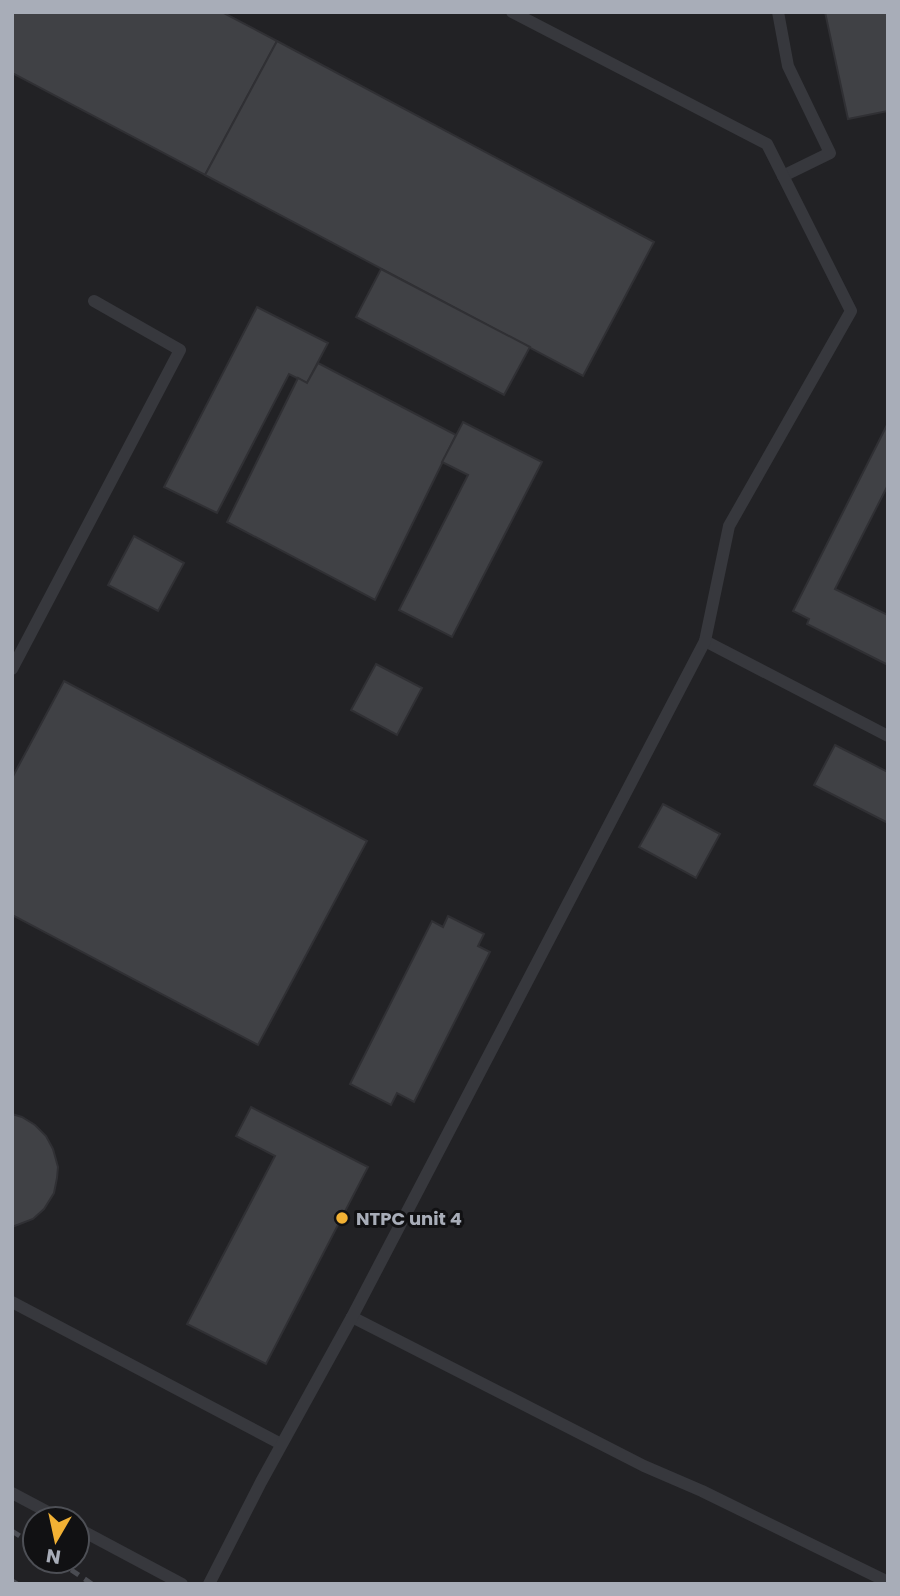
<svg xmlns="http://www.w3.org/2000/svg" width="900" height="1596" viewBox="0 0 900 1596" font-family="Poppins,sans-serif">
	<rect width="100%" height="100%" fill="#161618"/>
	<path fill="#222225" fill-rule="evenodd" d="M 12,12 L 888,12 L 888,1584 L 12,1584 ZM 35,1519 L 77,1519 L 77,1561 L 35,1561 Z"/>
	<g fill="#404145" stroke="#303034" stroke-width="2">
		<polygon points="12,12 222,12 277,41 205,175 12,73"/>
		<polygon points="825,12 888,12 888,111 848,119"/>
		<polygon points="277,41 654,242 583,376 205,175"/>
		<polygon points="381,269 530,347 504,395 356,317"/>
		<polygon points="257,307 328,343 307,383 289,374 217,513 164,487"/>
		<polygon points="318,363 456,435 375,600 227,522 298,378 307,383"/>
		<polygon points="463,422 542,462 452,637 399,610 468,475 442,462"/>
		<polygon points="888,423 888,485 835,589 888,615 888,665 807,624 809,619 793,611"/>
		<polygon points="134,536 184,563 158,611 108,585"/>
		<polygon points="376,664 422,688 397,735 351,710"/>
		<polygon points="64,681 367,841 258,1045 12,915 12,778"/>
		<polygon points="835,745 888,772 888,823 814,785"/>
		<polygon points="663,804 720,834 696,878 639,847"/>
		<polygon points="448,916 484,934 478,946 490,952 414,1102 397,1093 391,1105 350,1084 432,921 443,927"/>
		<polygon points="251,1107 368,1167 266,1364 187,1324 275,1156 236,1136"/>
		<polygon points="12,1114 22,1117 35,1125 46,1136 53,1149 58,1167 57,1178 54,1193 44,1209 33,1219 12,1227"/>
	</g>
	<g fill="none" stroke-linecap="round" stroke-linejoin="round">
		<g stroke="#37383d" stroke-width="12">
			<polyline points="778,12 788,66 830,153 783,176"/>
			<polyline points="705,641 888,736"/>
			<polyline points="12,669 180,350 94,301"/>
			<polyline points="12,1302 281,1444"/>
			<polyline points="352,1317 644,1466 702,1491 888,1582"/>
			<polyline points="12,1493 61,1519"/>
			<polyline points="77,1528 182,1584"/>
			<polyline points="209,1584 261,1482 352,1317 705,641 729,526 851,311 767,144 512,12"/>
		</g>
		<g stroke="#4a4c52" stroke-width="5" stroke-dasharray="9 7" stroke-linecap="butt">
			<polyline points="12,1531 35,1546"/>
			<polyline points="58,1561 92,1584"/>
			<polyline points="12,1581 17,1584"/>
		</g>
	</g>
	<circle fill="#f2b134" stroke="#111113" stroke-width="2.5" cx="342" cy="1218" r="7"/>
	<g text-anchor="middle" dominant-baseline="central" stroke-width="6" stroke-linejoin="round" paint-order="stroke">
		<g font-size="18" font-weight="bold" fill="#a8adb8" stroke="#111113" text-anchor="start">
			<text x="356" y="1218">NTPC unit 4</text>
		</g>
	</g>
	<rect width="900" height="1596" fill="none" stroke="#a8adb8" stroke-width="28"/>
	<g transform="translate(56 1540) rotate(189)"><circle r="33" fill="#111113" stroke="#4d4f55" stroke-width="2"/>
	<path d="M0-5L12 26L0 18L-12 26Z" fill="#f2b134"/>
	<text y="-10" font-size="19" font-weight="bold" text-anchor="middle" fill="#a8adb8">N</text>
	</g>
</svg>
